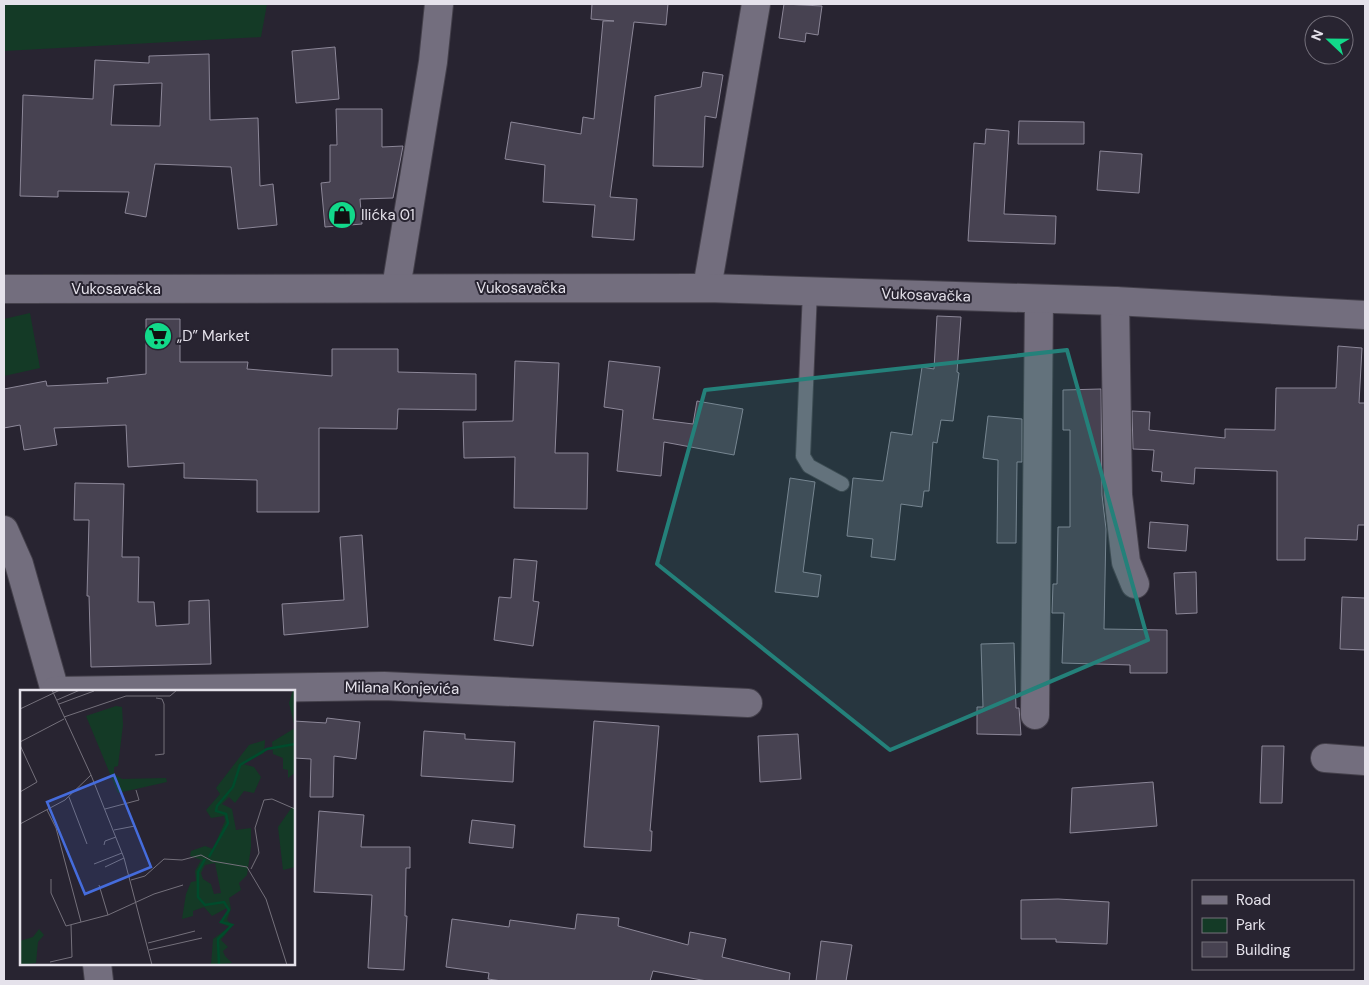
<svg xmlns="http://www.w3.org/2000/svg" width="1369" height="985" viewBox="0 0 1369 985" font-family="'DM Sans',sans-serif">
	<rect width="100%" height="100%" fill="#282431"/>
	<g fill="#143a26">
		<polygon points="4,4 267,4 261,37 4,51"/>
		<polygon points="30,313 40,368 4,376 4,319"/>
	</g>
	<g fill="#474251" stroke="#8c8798" fill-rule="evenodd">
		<polygon points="592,4 668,4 666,25 634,22 610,197 637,199 634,240 592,237 595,205 543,202 545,165 505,159 511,122 581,134 583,117 594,119 603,21 614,21 591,19"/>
		<polygon points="784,4 822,6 818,35 806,33 805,42 779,38"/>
		<polygon points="335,47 339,99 296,103 292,51"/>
		<path d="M 209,54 L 210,120 L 258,118 L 260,186 L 273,184 L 277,225 L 238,229 L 231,167 L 155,164 L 146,217 L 125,213 L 129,192 L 58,191 L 58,197 L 20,196 L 23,95 L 93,99 L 95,60 L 149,63 L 149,56 ZM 162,83 L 160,126 L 111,125 L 114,85 Z"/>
		<polygon points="703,72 723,75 716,118 705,116 703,167 653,166 655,96 701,87"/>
		<polygon points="336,109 382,109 382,147 403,146 393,198 360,199 362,224 325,227 321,183 330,182 330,145 337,145"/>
		<polygon points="1019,121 1084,122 1084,144 1018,144"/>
		<polygon points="986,129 1009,131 1004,214 1056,216 1055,244 968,241 974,143 985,144"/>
		<polygon points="1100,151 1142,154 1139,193 1097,190"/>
		<polygon points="937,316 961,317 957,372 959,373 953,421 941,420 937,443 933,442 929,491 924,491 922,507 901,504 895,560 871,557 873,539 847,536 853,478 883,481 891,432 912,435 922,367 934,369"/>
		<polygon points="146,319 180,319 180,362 248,362 247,369 332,376 332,349 398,349 398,372 476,374 476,410 398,409 397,429 319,428 319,512 257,512 257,480 184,478 184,463 128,467 126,425 54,428 57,445 24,450 20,425 4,428 4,389 46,381 47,386 108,383 107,378 146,374"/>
		<polygon points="1338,346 1362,348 1359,403 1365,403 1365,525 1358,525 1357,540 1305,538 1305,560 1277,560 1277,471 1195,468 1194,484 1161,481 1162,472 1152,471 1154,450 1133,449 1132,411 1150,412 1149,430 1225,438 1225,429 1275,430 1276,388 1336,388"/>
		<polygon points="515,361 559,363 555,453 588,453 587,509 514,508 515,457 464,458 463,422 513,421"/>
		<polygon points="609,361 660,367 653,419 693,424 697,401 743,409 734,455 664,442 661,476 617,471 623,410 604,407"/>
		<polygon points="1101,389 1102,495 1106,529 1104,629 1167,630 1167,673 1130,673 1130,665 1062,663 1064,613 1052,613 1053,584 1057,584 1058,527 1070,527 1070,430 1063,430 1063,390"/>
		<polygon points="988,416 1022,419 1022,462 1017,462 1016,543 997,543 998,460 983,458"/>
		<polygon points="790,478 815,482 803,572 821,575 818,597 775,592"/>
		<polygon points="75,483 124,484 122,557 139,557 138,602 154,602 156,626 189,624 189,601 209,600 211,664 91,667 89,596 87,596 89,520 74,520"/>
		<polygon points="1150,522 1188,525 1186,551 1148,548"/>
		<polygon points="362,535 368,627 284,635 282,604 344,600 340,537"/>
		<polygon points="514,559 537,561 533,601 539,602 533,646 494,640 499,597 511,598"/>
		<polygon points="1196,572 1197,613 1176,614 1174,573"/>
		<polygon points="1342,597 1365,598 1365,650 1340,649"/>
		<polygon points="1014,643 1016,708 1019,708 1021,735 977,734 977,707 983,707 981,644"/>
		<polygon points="327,718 360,722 356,759 334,756 333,797 310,797 311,759 294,758 294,721 326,723"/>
		<polygon points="594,721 659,726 650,831 652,831 651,851 584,847"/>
		<polygon points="424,731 465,734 465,739 515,742 513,782 421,776"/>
		<polygon points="798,734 801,779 760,782 758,736"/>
		<polygon points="1262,746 1284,746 1282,803 1260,803"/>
		<polygon points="1153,782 1157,826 1070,833 1072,788"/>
		<polygon points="319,811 364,815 361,847 410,847 410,868 406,868 405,916 407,916 404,970 368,968 372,895 314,892"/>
		<polygon points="472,820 515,825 513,848 469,843"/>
		<polygon points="1058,899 1109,902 1107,944 1056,942 1056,939 1021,939 1021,900"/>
		<polygon points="577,914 619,918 618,926 688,945 690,932 726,939 722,957 790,973 789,981 707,981 653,971 650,981 502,981 488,979 489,973 446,967 452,919 509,927 510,920 575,929"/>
		<polygon points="821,941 852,945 846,981 816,981"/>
	</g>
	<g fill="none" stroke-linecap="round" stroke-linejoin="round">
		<defs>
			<polyline id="lane" points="810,291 803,456 809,466 842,484"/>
			<g id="street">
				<polyline points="396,288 433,62 439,4"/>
				<polyline points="707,288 756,4"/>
				<polyline points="1115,301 1118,495 1126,562 1135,584"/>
				<polyline points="4,530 19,564 55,691"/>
				<polyline points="55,691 384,686 748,703"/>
				<polyline points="1035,715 1039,299"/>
				<polyline points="1325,758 1365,761"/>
				<polyline points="97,964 99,981"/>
			</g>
			<polyline id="secondary" points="4,289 707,288 1115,301 1365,315"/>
		</defs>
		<use href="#lane" stroke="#44404b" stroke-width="16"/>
		<use href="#street" stroke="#44404b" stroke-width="30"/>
		<use href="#secondary" stroke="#44404b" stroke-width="30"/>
		<use href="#lane" stroke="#736e7e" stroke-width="14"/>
		<use href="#street" stroke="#736e7e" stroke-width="28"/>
		<use href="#secondary" stroke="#736e7e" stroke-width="28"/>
	</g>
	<path fill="#24817a" fill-opacity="0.2" stroke="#24817a" stroke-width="4" stroke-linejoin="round" d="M 1067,350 L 1148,640 L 890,750 L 657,564 L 705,390 Z"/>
	<defs>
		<symbol id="shop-disc" viewBox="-11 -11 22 22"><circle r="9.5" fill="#12d98a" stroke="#282431"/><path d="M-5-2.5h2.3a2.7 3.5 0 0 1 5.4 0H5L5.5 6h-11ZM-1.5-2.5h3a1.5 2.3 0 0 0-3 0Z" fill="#111"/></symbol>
		<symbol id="supermarket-disc" viewBox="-11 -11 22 22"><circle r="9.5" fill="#12d98a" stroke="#282431"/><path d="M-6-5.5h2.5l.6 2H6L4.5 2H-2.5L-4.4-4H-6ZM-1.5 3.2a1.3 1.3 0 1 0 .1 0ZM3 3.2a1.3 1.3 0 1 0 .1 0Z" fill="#111"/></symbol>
	</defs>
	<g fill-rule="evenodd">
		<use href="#shop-disc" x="326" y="199" width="32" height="32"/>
		<use href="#supermarket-disc" x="142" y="320" width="32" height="32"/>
	</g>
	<g text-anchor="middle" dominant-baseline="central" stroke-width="4" stroke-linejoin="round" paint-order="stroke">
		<g font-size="15" fill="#e5e2eb" stroke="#282431" text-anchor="start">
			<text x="361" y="215">Ilićka 01</text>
			<text x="177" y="336">„D” Market</text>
		</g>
		<g font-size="15" fill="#e5e2eb" stroke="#282431">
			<text x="521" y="288">Vukosavačka</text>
			<text x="116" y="289">Vukosavačka</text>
			<text transform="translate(926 295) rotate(2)">Vukosavačka</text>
			<text transform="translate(402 688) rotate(1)">Milana Konjevića</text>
		</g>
	</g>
	<g transform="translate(20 690)">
		<rect width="275" height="275" fill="#282431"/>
		<path d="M 273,0 L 275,0 L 275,83 L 268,88 L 268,80 L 263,79 L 263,68 L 253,64 L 252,52 L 275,38 L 269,13 ZM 96,16 L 102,17 L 103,35 L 98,76 L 94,77 L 94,84 L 102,89 L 146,88 L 147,92 L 98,103 L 66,26 ZM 245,50 L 244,63 L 223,74 L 234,77 L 241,87 L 234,103 L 224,101 L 215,113 L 209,107 L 202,114 L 212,119 L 216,140 L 231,138 L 231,157 L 227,185 L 219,193 L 221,200 L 209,208 L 211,219 L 207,230 L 213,235 L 201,250 L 208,257 L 203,261 L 205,266 L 212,273 L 191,275 L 193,249 L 209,237 L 199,232 L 207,225 L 207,218 L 192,226 L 184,217 L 173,221 L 173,226 L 162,229 L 166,204 L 171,192 L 176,191 L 175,181 L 181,170 L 170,166 L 171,161 L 185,156 L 193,159 L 205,131 L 204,126 L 191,128 L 186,120 L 200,104 L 196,98 L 229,55 ZM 195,173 L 201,203 L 194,204 L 191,194 L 183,189 L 181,183 L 185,175 ZM 272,117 L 275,118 L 275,177 L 263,180 L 258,137 ZM 19,239 L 24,245 L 18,252 L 16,273 L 0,275 L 0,251 L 13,247 Z" fill="#143a26" fill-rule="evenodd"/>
		<path fill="none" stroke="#004b2c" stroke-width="2.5" d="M 189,167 L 208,133 L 206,124 L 196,121 L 197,116 L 213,97 L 220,75 L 247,59 L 275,54M 185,169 L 178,182 L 178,207 L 185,215 L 204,212 L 209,220 L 201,232 L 212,235 L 198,249 L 199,275"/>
		<path fill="none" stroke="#74707b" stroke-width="1" d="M 32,0 L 71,85 L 104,168 L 132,275M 37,10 L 60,0M 39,14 L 74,1M 0,19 L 40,0M 44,27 L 106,6 L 150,6 L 157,0M 0,52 L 44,29M 0,55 L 17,92 L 0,102M 135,65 L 144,64 L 144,14 L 142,9 L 136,8M 49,107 L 67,154M 85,119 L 119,110 L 116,100M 27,120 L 36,138 L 61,232M 0,134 L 45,110 L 71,85M 94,140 L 115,136M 84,155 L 85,151 L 96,147M 74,174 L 102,163M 85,177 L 104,168M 231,179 L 239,163 L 235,138 L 244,110 L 252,109 L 275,119M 31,189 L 31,203 L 46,236 L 88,225 L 134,204 L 163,195M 111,190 L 125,186 L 144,169 L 162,170 L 181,165 L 192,171 L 227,177 L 246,209 L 267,275M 79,195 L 88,225M 128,253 L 175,241M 129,260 L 182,248M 30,272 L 52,267 L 51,235"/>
		<path fill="#456cdc" fill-opacity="0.15" stroke="#456cdc" stroke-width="2.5" d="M 94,85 L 131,177 L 65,204 L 27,112 Z"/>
		<rect width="275" height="275" fill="none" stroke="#e5e2eb" stroke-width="2.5"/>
	</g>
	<rect width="1369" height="985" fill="none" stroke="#e5e2eb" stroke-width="10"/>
	<rect x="1192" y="880" width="162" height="90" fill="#282431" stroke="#74707b"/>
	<rect x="1202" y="896" width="25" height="8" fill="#736e7e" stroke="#74707b"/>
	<text x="1236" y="905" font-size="15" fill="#e5e2eb">Road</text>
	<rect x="1202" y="918" width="25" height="15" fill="#143a26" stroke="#74707b"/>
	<text x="1236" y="930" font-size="15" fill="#e5e2eb">Park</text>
	<rect x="1202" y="942" width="25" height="15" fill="#474251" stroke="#74707b"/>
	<text x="1236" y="955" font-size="15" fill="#e5e2eb">Building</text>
	<g transform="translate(1329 40) rotate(292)"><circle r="24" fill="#282431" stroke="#74707b"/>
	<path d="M0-4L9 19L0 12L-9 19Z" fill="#12d98a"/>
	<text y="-8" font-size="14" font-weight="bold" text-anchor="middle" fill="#e5e2eb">N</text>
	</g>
</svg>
